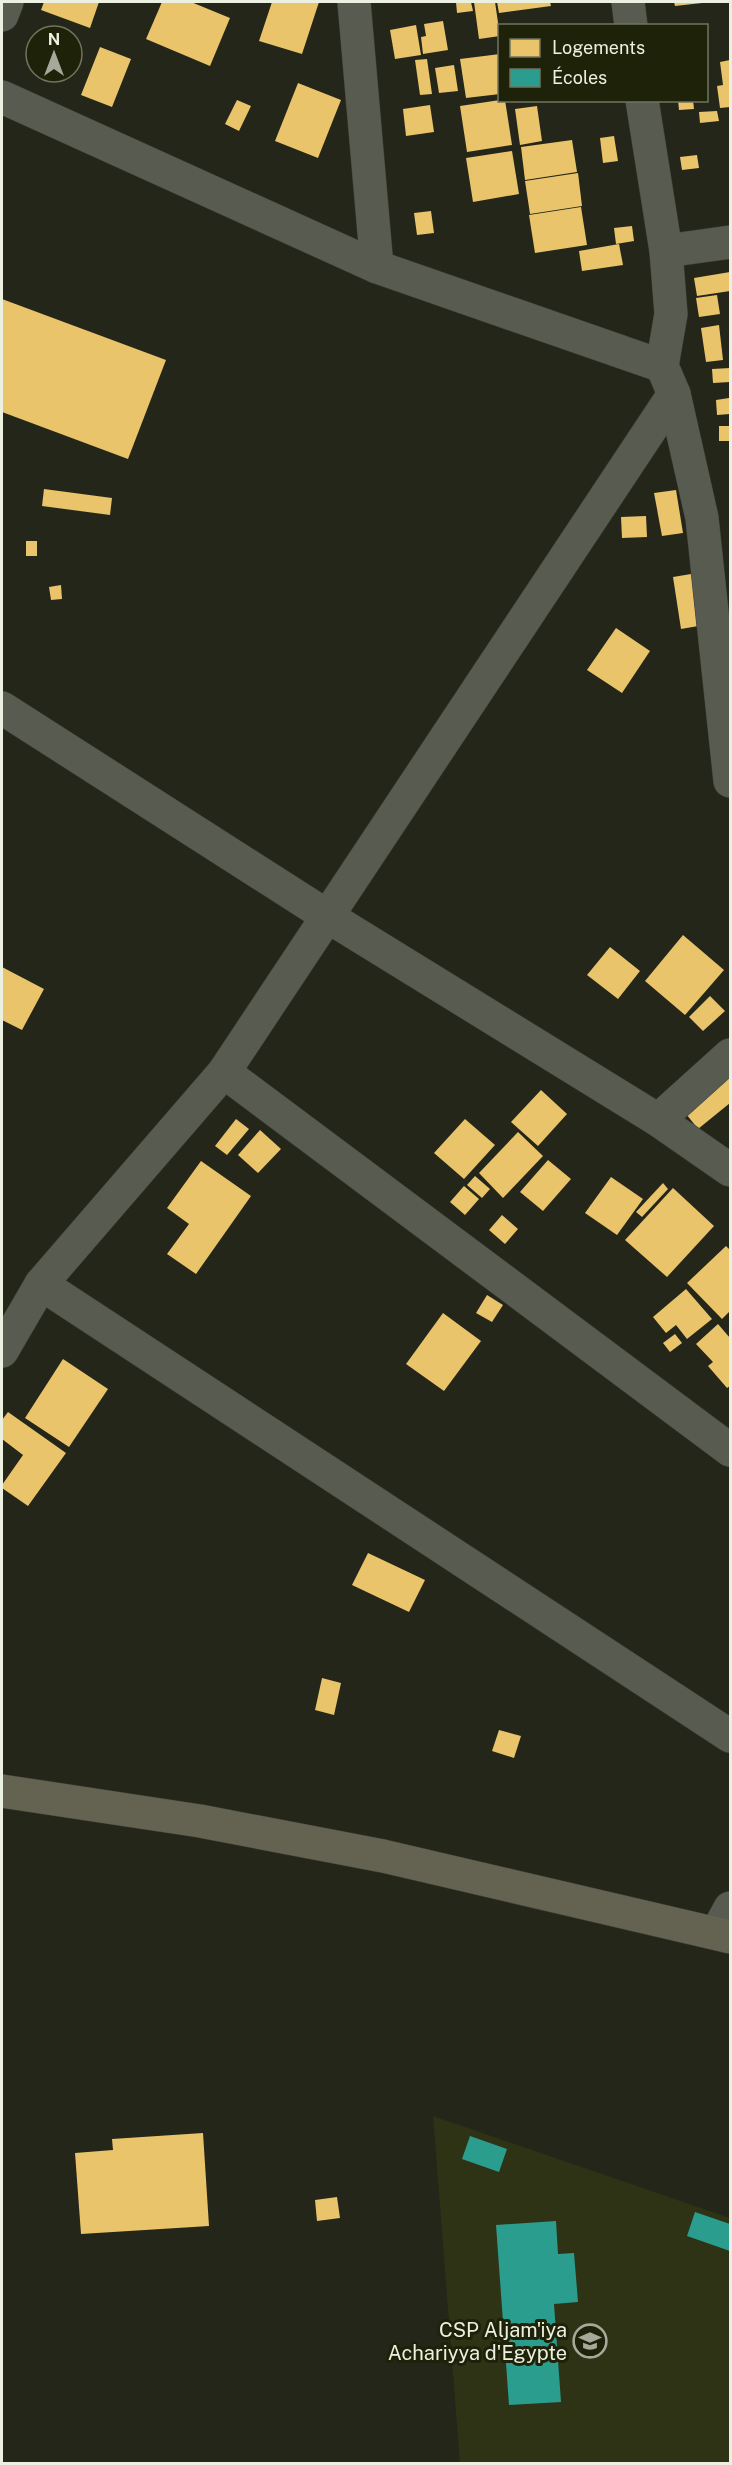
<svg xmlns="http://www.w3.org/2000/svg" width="732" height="2465" viewBox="0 0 732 2465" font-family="'Public Sans',sans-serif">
	<rect width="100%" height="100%" fill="#242619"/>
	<polygon fill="#2e3315" points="433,2116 730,2218 730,2463 460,2463"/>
	<g fill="#e9c46a">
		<polygon points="44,2 99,2 90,28 41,10"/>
		<polygon points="162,2 191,2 230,18 210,66 146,39"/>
		<polygon points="272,2 319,2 302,54 259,41"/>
		<polygon points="456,2 471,2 473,11 457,13"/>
		<polygon points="474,2 495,2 500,36 479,39"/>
		<polygon points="497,2 550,2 551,6 499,13"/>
		<polygon points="674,2 702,2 702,3 675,6"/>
		<polygon points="443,21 448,50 423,54 421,37 426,36 424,24"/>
		<polygon points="416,25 421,55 395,59 390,30"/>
		<polygon points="100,47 131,59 112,107 81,95"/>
		<polygon points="500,54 500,94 466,98 460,59"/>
		<polygon points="427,59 432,94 420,95 415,60"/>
		<polygon points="730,60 730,107 720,108 717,86 723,85 720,62"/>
		<polygon points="454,65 458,91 439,93 435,68"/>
		<polygon points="298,83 341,100 318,158 275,141"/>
		<polygon points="237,100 251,106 239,131 225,124"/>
		<polygon points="500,100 505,100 512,145 467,152 460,106"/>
		<polygon points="678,100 693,100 694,109 679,110"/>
		<polygon points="430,105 434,132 406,136 403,109"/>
		<polygon points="537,106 542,141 520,145 515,109"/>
		<polygon points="717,111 719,121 700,123 699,112"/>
		<polygon points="614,136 618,161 603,163 600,138"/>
		<polygon points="572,140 577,172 525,180 521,147"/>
		<polygon points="512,151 519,194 473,202 466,158"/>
		<polygon points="697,155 699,168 682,170 680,157"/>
		<polygon points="578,173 582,206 530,214 525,181"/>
		<polygon points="581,207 587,245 535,253 529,215"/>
		<polygon points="431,211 434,233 417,235 414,213"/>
		<polygon points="632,226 634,241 616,244 614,228"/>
		<polygon points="619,244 623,265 582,271 579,251"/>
		<polygon points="730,272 730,291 697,296 694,278"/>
		<polygon points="717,295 720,314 699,317 696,298"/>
		<polygon points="2,299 166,360 128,459 2,412"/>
		<polygon points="719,325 723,360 706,362 701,328"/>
		<polygon points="730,368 730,382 713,383 712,369"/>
		<polygon points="729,398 730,414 717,415 716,400"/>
		<rect x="719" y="426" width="11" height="15"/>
		<polygon points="44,489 112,498 110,515 42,506"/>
		<polygon points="676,490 683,533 662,536 654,493"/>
		<polygon points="646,516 647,537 622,538 621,517"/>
		<rect x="26" y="541" width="11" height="15"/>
		<polygon points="697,573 704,625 681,629 673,577"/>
		<polygon points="61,585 62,599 51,600 49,587"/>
		<polygon points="616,628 650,651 622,693 587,670"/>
		<polygon points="683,935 724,970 685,1015 645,981"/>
		<polygon points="610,947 640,971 618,999 587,975"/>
		<polygon points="2,967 44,989 22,1030 2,1020"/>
		<polygon points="710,996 725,1011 703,1031 689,1017"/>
		<polygon points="730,1072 730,1103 698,1129 683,1110"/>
		<polygon points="541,1090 567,1114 538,1146 511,1122"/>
		<polygon points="236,1119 249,1129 227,1155 215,1146"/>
		<polygon points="465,1119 495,1145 464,1179 434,1153"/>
		<polygon points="260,1130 281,1149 258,1173 238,1155"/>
		<polygon points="518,1132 543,1156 503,1198 479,1173"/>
		<polygon points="548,1160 571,1179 543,1211 520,1192"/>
		<polygon points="201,1161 251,1196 196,1274 167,1254 189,1224 167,1208"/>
		<polygon points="475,1176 490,1189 482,1198 467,1185"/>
		<polygon points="611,1177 643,1199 617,1235 585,1213"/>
		<polygon points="663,1183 668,1189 642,1217 636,1212"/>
		<polygon points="464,1186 479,1199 465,1215 450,1202"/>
		<polygon points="673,1188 714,1226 667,1277 625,1240"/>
		<polygon points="502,1215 518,1229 505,1244 489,1230"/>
		<polygon points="726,1246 730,1250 730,1311 722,1319 687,1283"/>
		<polygon points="686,1289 712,1319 687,1339 676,1325 666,1333 653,1317"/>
		<polygon points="487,1295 503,1305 492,1322 476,1313"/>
		<polygon points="443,1313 481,1341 444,1391 406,1364"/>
		<polygon points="718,1324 730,1338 730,1386 727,1388 708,1366 713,1362 696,1344"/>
		<polygon points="675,1334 682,1343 670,1352 663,1343"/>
		<polygon points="63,1359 108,1389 69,1447 25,1418"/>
		<polygon points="8,1412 66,1453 28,1506 2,1488 2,1485 23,1455 2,1439 2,1420"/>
		<polygon points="368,1553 425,1580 409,1612 352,1585"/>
		<polygon points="322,1678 341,1683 334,1715 315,1710"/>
		<polygon points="499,1730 521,1736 514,1758 492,1751"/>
		<polygon points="203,2133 209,2226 81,2234 75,2153 113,2150 112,2139"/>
		<polygon points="337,2197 340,2218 317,2221 315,2200"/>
	</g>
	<g fill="#2a9d8f">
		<polygon points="470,2136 507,2149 499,2172 462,2159"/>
		<polygon points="695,2212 730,2224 730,2251 687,2236"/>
		<polygon points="556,2221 558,2254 574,2253 578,2302 554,2304 561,2402 509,2405 496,2225"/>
	</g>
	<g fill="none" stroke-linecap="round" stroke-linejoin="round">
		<defs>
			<g id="minor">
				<polyline points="354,2 377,267"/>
				<polyline points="628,2 631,26"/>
				<polyline points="2,15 7,2"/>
				<polyline points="2,97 377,267 662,366"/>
				<polyline points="642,100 666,251 671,314 662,366 674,394 702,518 730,781"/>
				<polyline points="666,251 730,242"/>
				<polyline points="674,394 224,1072 41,1284 730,1736"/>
				<polyline points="2,708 327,916 658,1120 730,1170"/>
				<polyline points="224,1072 730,1450"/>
				<polyline points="658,1120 730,1055"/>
				<polyline points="2,1351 41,1284"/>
				<polyline points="717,1932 730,1908"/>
			</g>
			<polyline id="trunk" points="2,1791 200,1821 383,1856 730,1937"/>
		</defs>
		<use href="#minor" stroke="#3d4035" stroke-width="34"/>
		<use href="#trunk" stroke="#3d4035" stroke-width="34"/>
		<use href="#minor" stroke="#585b50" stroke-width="33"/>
		<use href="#trunk" stroke="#646250" stroke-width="33"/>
	</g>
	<defs>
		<symbol id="school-ring" viewBox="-11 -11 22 22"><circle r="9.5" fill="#1e2209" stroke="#a6a99a" stroke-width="1.5"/><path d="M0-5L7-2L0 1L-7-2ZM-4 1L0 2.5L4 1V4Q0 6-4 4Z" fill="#a6a99a"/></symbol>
	</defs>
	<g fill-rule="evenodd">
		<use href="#school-ring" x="571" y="2322" width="38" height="38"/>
	</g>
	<g text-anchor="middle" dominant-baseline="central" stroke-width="6" stroke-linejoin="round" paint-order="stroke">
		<g font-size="20" fill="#ecf0e0" stroke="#1e2209" text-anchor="end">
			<text x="567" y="2330">CSP Aljam'iya<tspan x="567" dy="23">Achariyya d'Egypte</tspan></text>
		</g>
	</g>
	<rect width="732" height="2465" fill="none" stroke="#ecf0e0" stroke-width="6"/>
	<rect x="498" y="24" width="210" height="78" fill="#1e2209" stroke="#70745f" stroke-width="1.5"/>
	<rect x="510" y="39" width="30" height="18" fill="#e9c46a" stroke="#70745f" stroke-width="1.5"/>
	<text x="552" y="54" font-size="18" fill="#ecf0e0">Logements</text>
	<rect x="510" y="69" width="30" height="18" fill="#2a9d8f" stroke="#70745f" stroke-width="1.5"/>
	<text x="552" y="84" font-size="18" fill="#ecf0e0">Écoles</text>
	<g transform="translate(54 54)"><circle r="28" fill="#1e2209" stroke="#70745f" stroke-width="1.5"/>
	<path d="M0-4.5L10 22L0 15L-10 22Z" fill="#a6a99a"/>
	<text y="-9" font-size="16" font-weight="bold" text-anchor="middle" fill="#ecf0e0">N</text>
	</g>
</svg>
